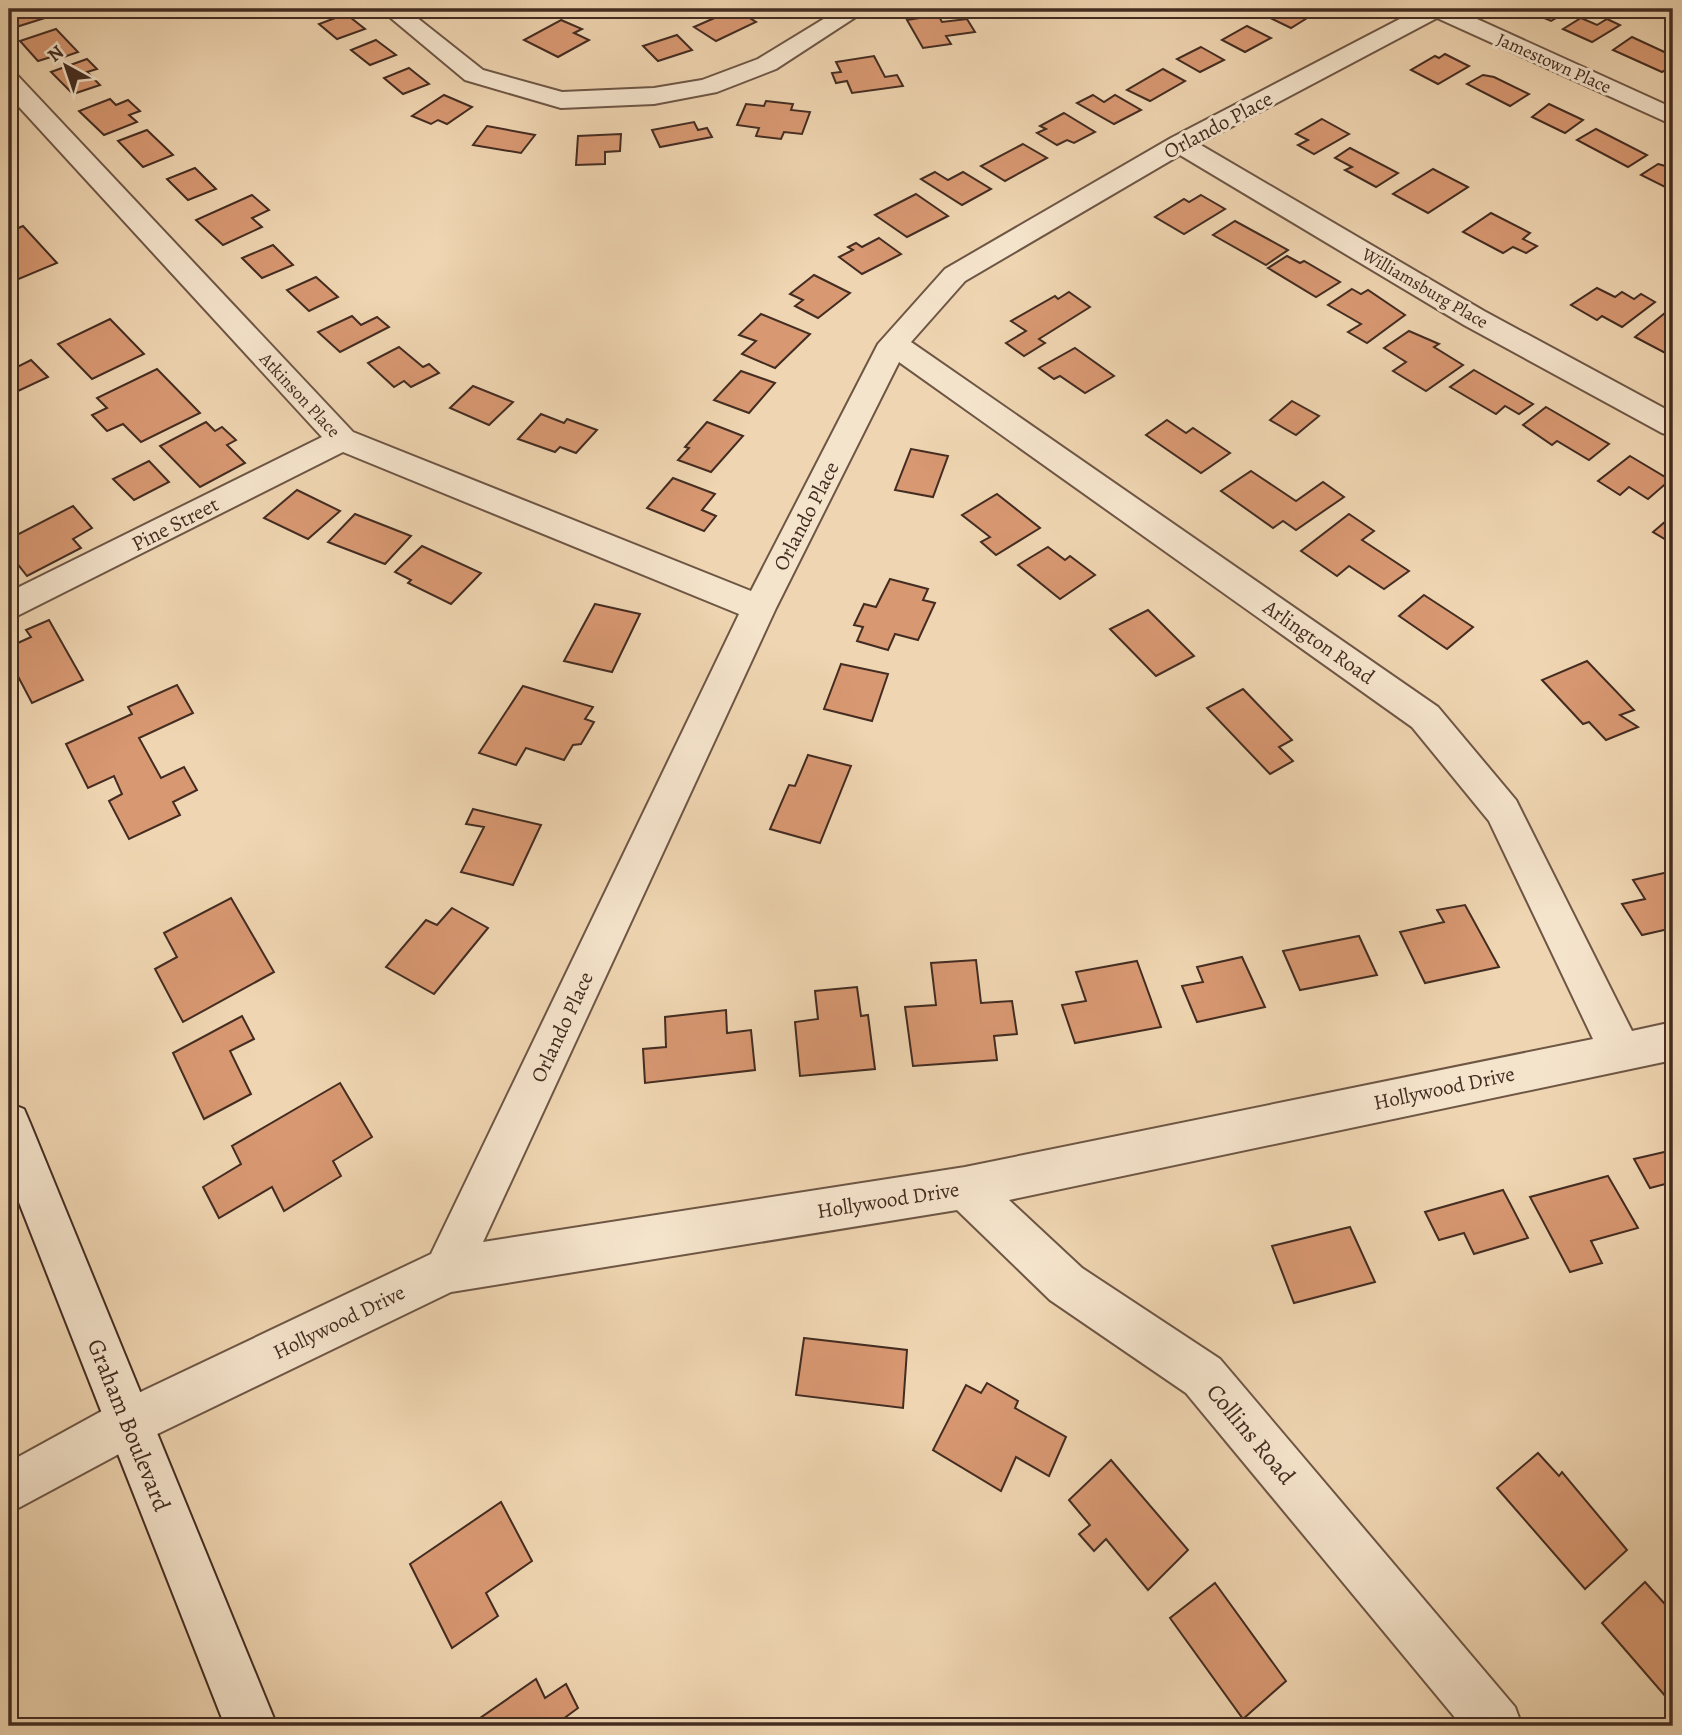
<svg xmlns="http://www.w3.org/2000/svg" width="1682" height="1735" viewBox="0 0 1682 1735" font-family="Alegreya,serif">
	<rect width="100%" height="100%" fill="#efd5b1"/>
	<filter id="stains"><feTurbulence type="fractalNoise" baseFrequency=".00286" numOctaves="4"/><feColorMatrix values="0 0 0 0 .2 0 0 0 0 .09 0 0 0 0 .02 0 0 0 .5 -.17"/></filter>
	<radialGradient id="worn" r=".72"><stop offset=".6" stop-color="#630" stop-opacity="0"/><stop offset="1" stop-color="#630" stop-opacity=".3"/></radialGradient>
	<g fill="#d89872" stroke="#432c21" stroke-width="2">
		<polygon points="9,9 40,9 48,17 13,28 9,23"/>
		<polygon points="735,9 756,22 716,41 694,27"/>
		<polygon points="1278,9 1298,9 1312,15 1291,28 1266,16"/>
		<polygon points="1523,9 1572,9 1551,21"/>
		<polygon points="346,14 365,29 337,39 319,24"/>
		<polygon points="938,15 942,22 967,19 975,32 946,36 951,44 923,48 907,20"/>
		<polygon points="1581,18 1597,25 1607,19 1620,25 1592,42 1563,29"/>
		<polygon points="561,20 582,29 574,33 589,40 558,57 524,40"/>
		<polygon points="1247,26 1271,38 1245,52 1222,40"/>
		<polygon points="56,29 78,52 58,59 54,56 38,61 20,41"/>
		<polygon points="677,35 692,50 658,61 643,46"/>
		<polygon points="1632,37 1673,56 1673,65 1662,72 1613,50"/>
		<polygon points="376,40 396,55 370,65 351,50"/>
		<polygon points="1201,47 1224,60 1200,72 1177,59"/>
		<polygon points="1445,54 1469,66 1438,84 1411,70 1435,56 1439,58"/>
		<polygon points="874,56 885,77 897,75 903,86 852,93 847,81 836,83 832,73 841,72 836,62"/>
		<polygon points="87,59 97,69 87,72 100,85 73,94 51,72"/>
		<polygon points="409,68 429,84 403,94 384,78"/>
		<polygon points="1163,69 1185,81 1150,101 1127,90"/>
		<polygon points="1483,75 1494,77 1529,94 1510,106 1467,84"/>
		<polygon points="444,95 472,107 447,124 438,120 431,124 412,116"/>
		<polygon points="1093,95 1104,102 1115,95 1141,110 1114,124 1077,103"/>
		<polygon points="110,99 116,105 128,100 140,111 129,115 137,122 104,135 79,111"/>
		<polygon points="766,101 793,104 791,110 810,112 802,134 784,132 781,139 756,136 759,128 737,125 746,104 764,106"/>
		<polygon points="1549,104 1583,120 1565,133 1532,117"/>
		<polygon points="1064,113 1095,132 1074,143 1067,140 1057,145 1037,133 1046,129 1040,126"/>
		<polygon points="1322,119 1349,134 1314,154 1298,145 1308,140 1296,134"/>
		<polygon points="694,122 698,130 707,128 712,137 660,147 652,130"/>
		<polygon points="487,126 535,135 521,153 473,145"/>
		<polygon points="1596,129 1647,155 1628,167 1577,140"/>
		<polygon points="147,130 173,155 143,167 118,141"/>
		<polygon points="621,134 620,151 605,152 605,164 576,165 578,136"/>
		<polygon points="1023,144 1047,158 1005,181 981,166"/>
		<polygon points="1350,148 1398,173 1376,187 1345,170 1352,167 1335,158"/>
		<polygon points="1658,164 1673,168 1673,191 1641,175"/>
		<polygon points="195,168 216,189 188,200 167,179"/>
		<polygon points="1433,169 1468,187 1428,213 1393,194"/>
		<polygon points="935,172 948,180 963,172 991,189 962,205 921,179"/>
		<polygon points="916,194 948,216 907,237 875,215"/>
		<polygon points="252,195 269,210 252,218 262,227 223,245 196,220"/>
		<polygon points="1201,195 1225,209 1184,234 1155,217 1184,199 1189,202"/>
		<polygon points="1491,213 1530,233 1523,239 1537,246 1526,253 1513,247 1503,253 1463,232"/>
		<polygon points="1235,221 1288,250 1266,265 1213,235"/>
		<polygon points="23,226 57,263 9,283 9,232"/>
		<polygon points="879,238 901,254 862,274 839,257 853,250 848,247 856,243 862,247"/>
		<polygon points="273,245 293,265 262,278 242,258"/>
		<polygon points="1287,256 1300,263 1304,261 1340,282 1316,297 1268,268"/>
		<polygon points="814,275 850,293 818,318 795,306 803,300 790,294"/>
		<polygon points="316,277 338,297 309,311 287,290"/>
		<polygon points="1597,288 1615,297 1622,292 1634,299 1641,294 1655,302 1622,327 1602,316 1597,320 1571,305"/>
		<polygon points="1352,289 1361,294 1368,290 1405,315 1367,343 1348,332 1361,324 1328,305"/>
		<polygon points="1069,292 1090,307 1039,339 1045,343 1024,356 1006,343 1026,331 1011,321 1055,296 1058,299"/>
		<polygon points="1665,313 1673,318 1673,357 1635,337"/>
		<polygon points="761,314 810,334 775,368 742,354 756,341 739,335"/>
		<polygon points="352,316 361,325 377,317 389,327 340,352 318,332"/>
		<polygon points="110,319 144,354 92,379 58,344"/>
		<polygon points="1409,331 1439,344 1434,347 1463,365 1426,391 1393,371 1406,362 1384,348"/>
		<polygon points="399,347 423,367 429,364 439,373 411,387 404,381 394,387 368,363"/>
		<polygon points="1075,348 1114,376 1085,393 1060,376 1054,379 1039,368"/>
		<polygon points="31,360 48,377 18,391 9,381 9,371"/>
		<polygon points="157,369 200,413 141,442 123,424 107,431 92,415 107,408 97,398"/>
		<polygon points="1474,370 1533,404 1519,414 1505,406 1496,414 1450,387"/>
		<polygon points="741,371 775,383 749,413 714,400"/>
		<polygon points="473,386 513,402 489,425 450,408"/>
		<polygon points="1292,401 1319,416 1296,435 1270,420"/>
		<polygon points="1546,407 1609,444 1589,460 1557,441 1552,445 1523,425"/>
		<polygon points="541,414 564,423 567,419 597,430 576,453 560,447 555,452 518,439"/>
		<polygon points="1167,420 1186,433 1193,428 1230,453 1201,473 1146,435"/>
		<polygon points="206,422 215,431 222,427 236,440 227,445 245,463 200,487 160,446"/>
		<polygon points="707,422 743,436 711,472 678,460 689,448 685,447"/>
		<polygon points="911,449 948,456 933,497 895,490"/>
		<polygon points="1630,456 1670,480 1648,499 1629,487 1620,495 1598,481"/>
		<polygon points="149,461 169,482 134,500 113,479"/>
		<polygon points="1251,471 1296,501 1323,482 1344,497 1296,530 1283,521 1273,528 1221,491"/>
		<polygon points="673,478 715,494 702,510 716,516 704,531 647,508"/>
		<polygon points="297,490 340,511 308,539 264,518"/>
		<polygon points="997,494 1040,528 996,555 981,542 990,537 962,515"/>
		<polygon points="73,506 92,528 73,539 81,548 27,576 9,553 13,551 9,539"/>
		<polygon points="355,514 411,536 385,564 328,542"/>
		<polygon points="1349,514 1374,531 1362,540 1409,571 1384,589 1349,566 1337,576 1301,551"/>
		<polygon points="1673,515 1673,544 1653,532"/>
		<polygon points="422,546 481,573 451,604 408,583 411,580 395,572"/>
		<polygon points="1048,547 1065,560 1070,556 1095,575 1060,599 1018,565"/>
		<polygon points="890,579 928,589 923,600 935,603 918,640 895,634 888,650 857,641 863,627 854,625 864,604 876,607"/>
		<polygon points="1424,595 1473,627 1447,649 1399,616"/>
		<polygon points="595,604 640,614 612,672 564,661"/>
		<polygon points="1148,610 1194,656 1156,676 1110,629"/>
		<polygon points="49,620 83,680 32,703 12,665 9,667 9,647 31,637 26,630"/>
		<polygon points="1587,661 1634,710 1620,715 1638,727 1606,740 1589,722 1583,724 1542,680"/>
		<polygon points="841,664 888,674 872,721 824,709"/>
		<polygon points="177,685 193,713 139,738 161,778 184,767 197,790 173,802 180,815 129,839 109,801 122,794 114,776 88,788 66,744 132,714 128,707"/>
		<polygon points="523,686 593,707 585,719 594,722 581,744 573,745 564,760 526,748 516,765 479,753"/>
		<polygon points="1243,689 1292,740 1279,747 1293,761 1270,774 1207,708"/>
		<polygon points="808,755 851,766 820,843 770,829 789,785 795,786"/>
		<polygon points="473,809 541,825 513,885 461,872 484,827 466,824"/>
		<polygon points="1673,871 1673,928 1642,935 1622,904 1645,899 1633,880"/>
		<polygon points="231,898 274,972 183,1022 155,969 177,957 164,933"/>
		<polygon points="1465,905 1499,967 1425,983 1400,932 1444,922 1437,910"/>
		<polygon points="452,908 488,928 434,994 386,967 426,920 437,925"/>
		<polygon points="1359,936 1377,975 1300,990 1283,951"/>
		<polygon points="1242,957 1265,1007 1197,1022 1182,986 1203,982 1197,967"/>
		<polygon points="976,960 981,1003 1012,1001 1017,1034 994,1036 997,1060 913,1066 905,1007 936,1005 931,963"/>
		<polygon points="1137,961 1161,1027 1075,1043 1062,1005 1086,1001 1076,972"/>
		<polygon points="857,987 861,1016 868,1015 875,1069 800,1076 795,1022 818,1019 815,991"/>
		<polygon points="726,1010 727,1033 751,1030 755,1070 645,1083 643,1049 666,1047 665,1017"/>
		<polygon points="242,1016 254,1039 230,1051 251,1094 204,1119 173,1053"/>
		<polygon points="340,1083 372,1137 333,1161 341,1176 284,1211 272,1187 219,1218 203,1187 241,1164 232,1146"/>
		<polygon points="1673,1150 1673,1182 1650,1188 1634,1159"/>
		<polygon points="1608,1176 1638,1228 1591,1241 1602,1263 1570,1272 1530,1197"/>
		<polygon points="1503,1190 1528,1238 1474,1254 1464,1233 1439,1240 1425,1212"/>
		<polygon points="1350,1227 1375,1282 1294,1303 1272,1246"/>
		<polygon points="804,1338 907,1350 903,1408 796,1395"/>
		<polygon points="987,1383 1018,1401 1015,1408 1066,1437 1049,1476 1016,1457 1001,1491 933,1450 966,1385 981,1393"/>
		<polygon points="1538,1453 1559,1476 1562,1472 1627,1550 1585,1589 1497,1488"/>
		<polygon points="1111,1460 1188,1550 1148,1590 1106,1539 1094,1551 1079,1534 1090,1525 1069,1500"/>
		<polygon points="501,1502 532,1561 486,1593 498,1616 452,1648 410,1564"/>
		<polygon points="1645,1582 1673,1613 1673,1705 1602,1623"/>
		<polygon points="1215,1583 1286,1681 1243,1719 1170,1618"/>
		<polygon points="536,1679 545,1698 566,1684 578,1708 559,1722 561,1726 474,1726 473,1723"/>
	</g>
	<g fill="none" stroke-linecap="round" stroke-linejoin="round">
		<defs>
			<g id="street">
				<polygon points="380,9 406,9 483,70 562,92 654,88 702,80 758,59 840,9 868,9 776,69 717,92 654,104 561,108 465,80"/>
				<path d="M 1419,9 L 1455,9 L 1673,108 L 1673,125 L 1437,18 L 1199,144 L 1484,311 L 1673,413 L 1673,436 L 1662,433 L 1464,325 L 1180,155 L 965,281 L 911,342 L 1438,707 L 1516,800 L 1632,1031 L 1673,1022 L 1673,1060 L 1009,1200 L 1082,1268 L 1220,1359 L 1515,1707 L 1522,1726 L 1462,1726 L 1186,1393 L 1050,1300 L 957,1210 L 451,1292 L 145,1440 L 9,1513 L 9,1462 L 111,1406 L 431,1254 L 739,614 L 343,452 L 9,620 L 9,592 L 322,437 L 9,96 L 9,74 L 18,76 L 353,432 L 751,591 L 878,344 L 945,269 L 1171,138 ZM 899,362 L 1412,727 L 1489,821 L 1593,1039 L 965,1167 L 483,1242 L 776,608 Z"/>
			</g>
			<polygon id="secondary" points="9,1103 24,1109 30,1123 277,1726 225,1726 9,1177"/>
		</defs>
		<use href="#street" stroke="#6e5645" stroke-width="4"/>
		<use href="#secondary" stroke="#432c21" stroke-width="4"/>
		<use href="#street" fill="#f5e4cc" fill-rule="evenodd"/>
		<use href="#secondary" fill="#f5e4cc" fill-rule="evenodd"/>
	</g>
	<g text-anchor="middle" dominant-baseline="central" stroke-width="6" stroke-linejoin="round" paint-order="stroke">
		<g font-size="18" fill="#432c21" stroke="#f5e4cc">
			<text transform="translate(1554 63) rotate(24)">Jamestown Place</text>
			<text transform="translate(1425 288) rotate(30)">Williamsburg Place</text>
			<text transform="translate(300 395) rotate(47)">Atkinson Place</text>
		</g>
		<g font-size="21" fill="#432c21" stroke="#f5e4cc">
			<text transform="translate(1218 125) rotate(-28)">Orlando Place</text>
			<text transform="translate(806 516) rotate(-63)">Orlando Place</text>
			<text transform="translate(175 524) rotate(-27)">Pine Street</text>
			<text transform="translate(1319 642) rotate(35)">Arlington Road</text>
			<text transform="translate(562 1027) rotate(-65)">Orlando Place</text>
			<text transform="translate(1444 1088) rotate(-12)">Hollywood Drive</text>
			<text transform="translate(888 1200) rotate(-9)">Hollywood Drive</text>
			<text transform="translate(339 1322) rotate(-26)">Hollywood Drive</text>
		</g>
		<g font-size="24" fill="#432c21" stroke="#f5e4cc">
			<text transform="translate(129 1425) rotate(68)">Graham Boulevard</text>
			<text transform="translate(1251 1434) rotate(50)">Collins Road</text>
		</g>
	</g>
	<rect width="1682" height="1735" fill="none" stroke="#efd5b1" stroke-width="35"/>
	<rect x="10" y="10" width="1661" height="1714" fill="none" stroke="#432c21" stroke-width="3.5"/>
	<rect x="18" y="18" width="1647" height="1700" fill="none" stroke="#432c21" stroke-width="2"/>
	<g transform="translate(66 66) rotate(320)" stroke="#f5e4cc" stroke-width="5" paint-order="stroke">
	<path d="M0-5L12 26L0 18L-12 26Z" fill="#432c21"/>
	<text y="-10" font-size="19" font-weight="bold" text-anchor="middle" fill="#432c21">N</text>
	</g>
	<rect width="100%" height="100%" filter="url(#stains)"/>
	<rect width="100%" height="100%" fill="url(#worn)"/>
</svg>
